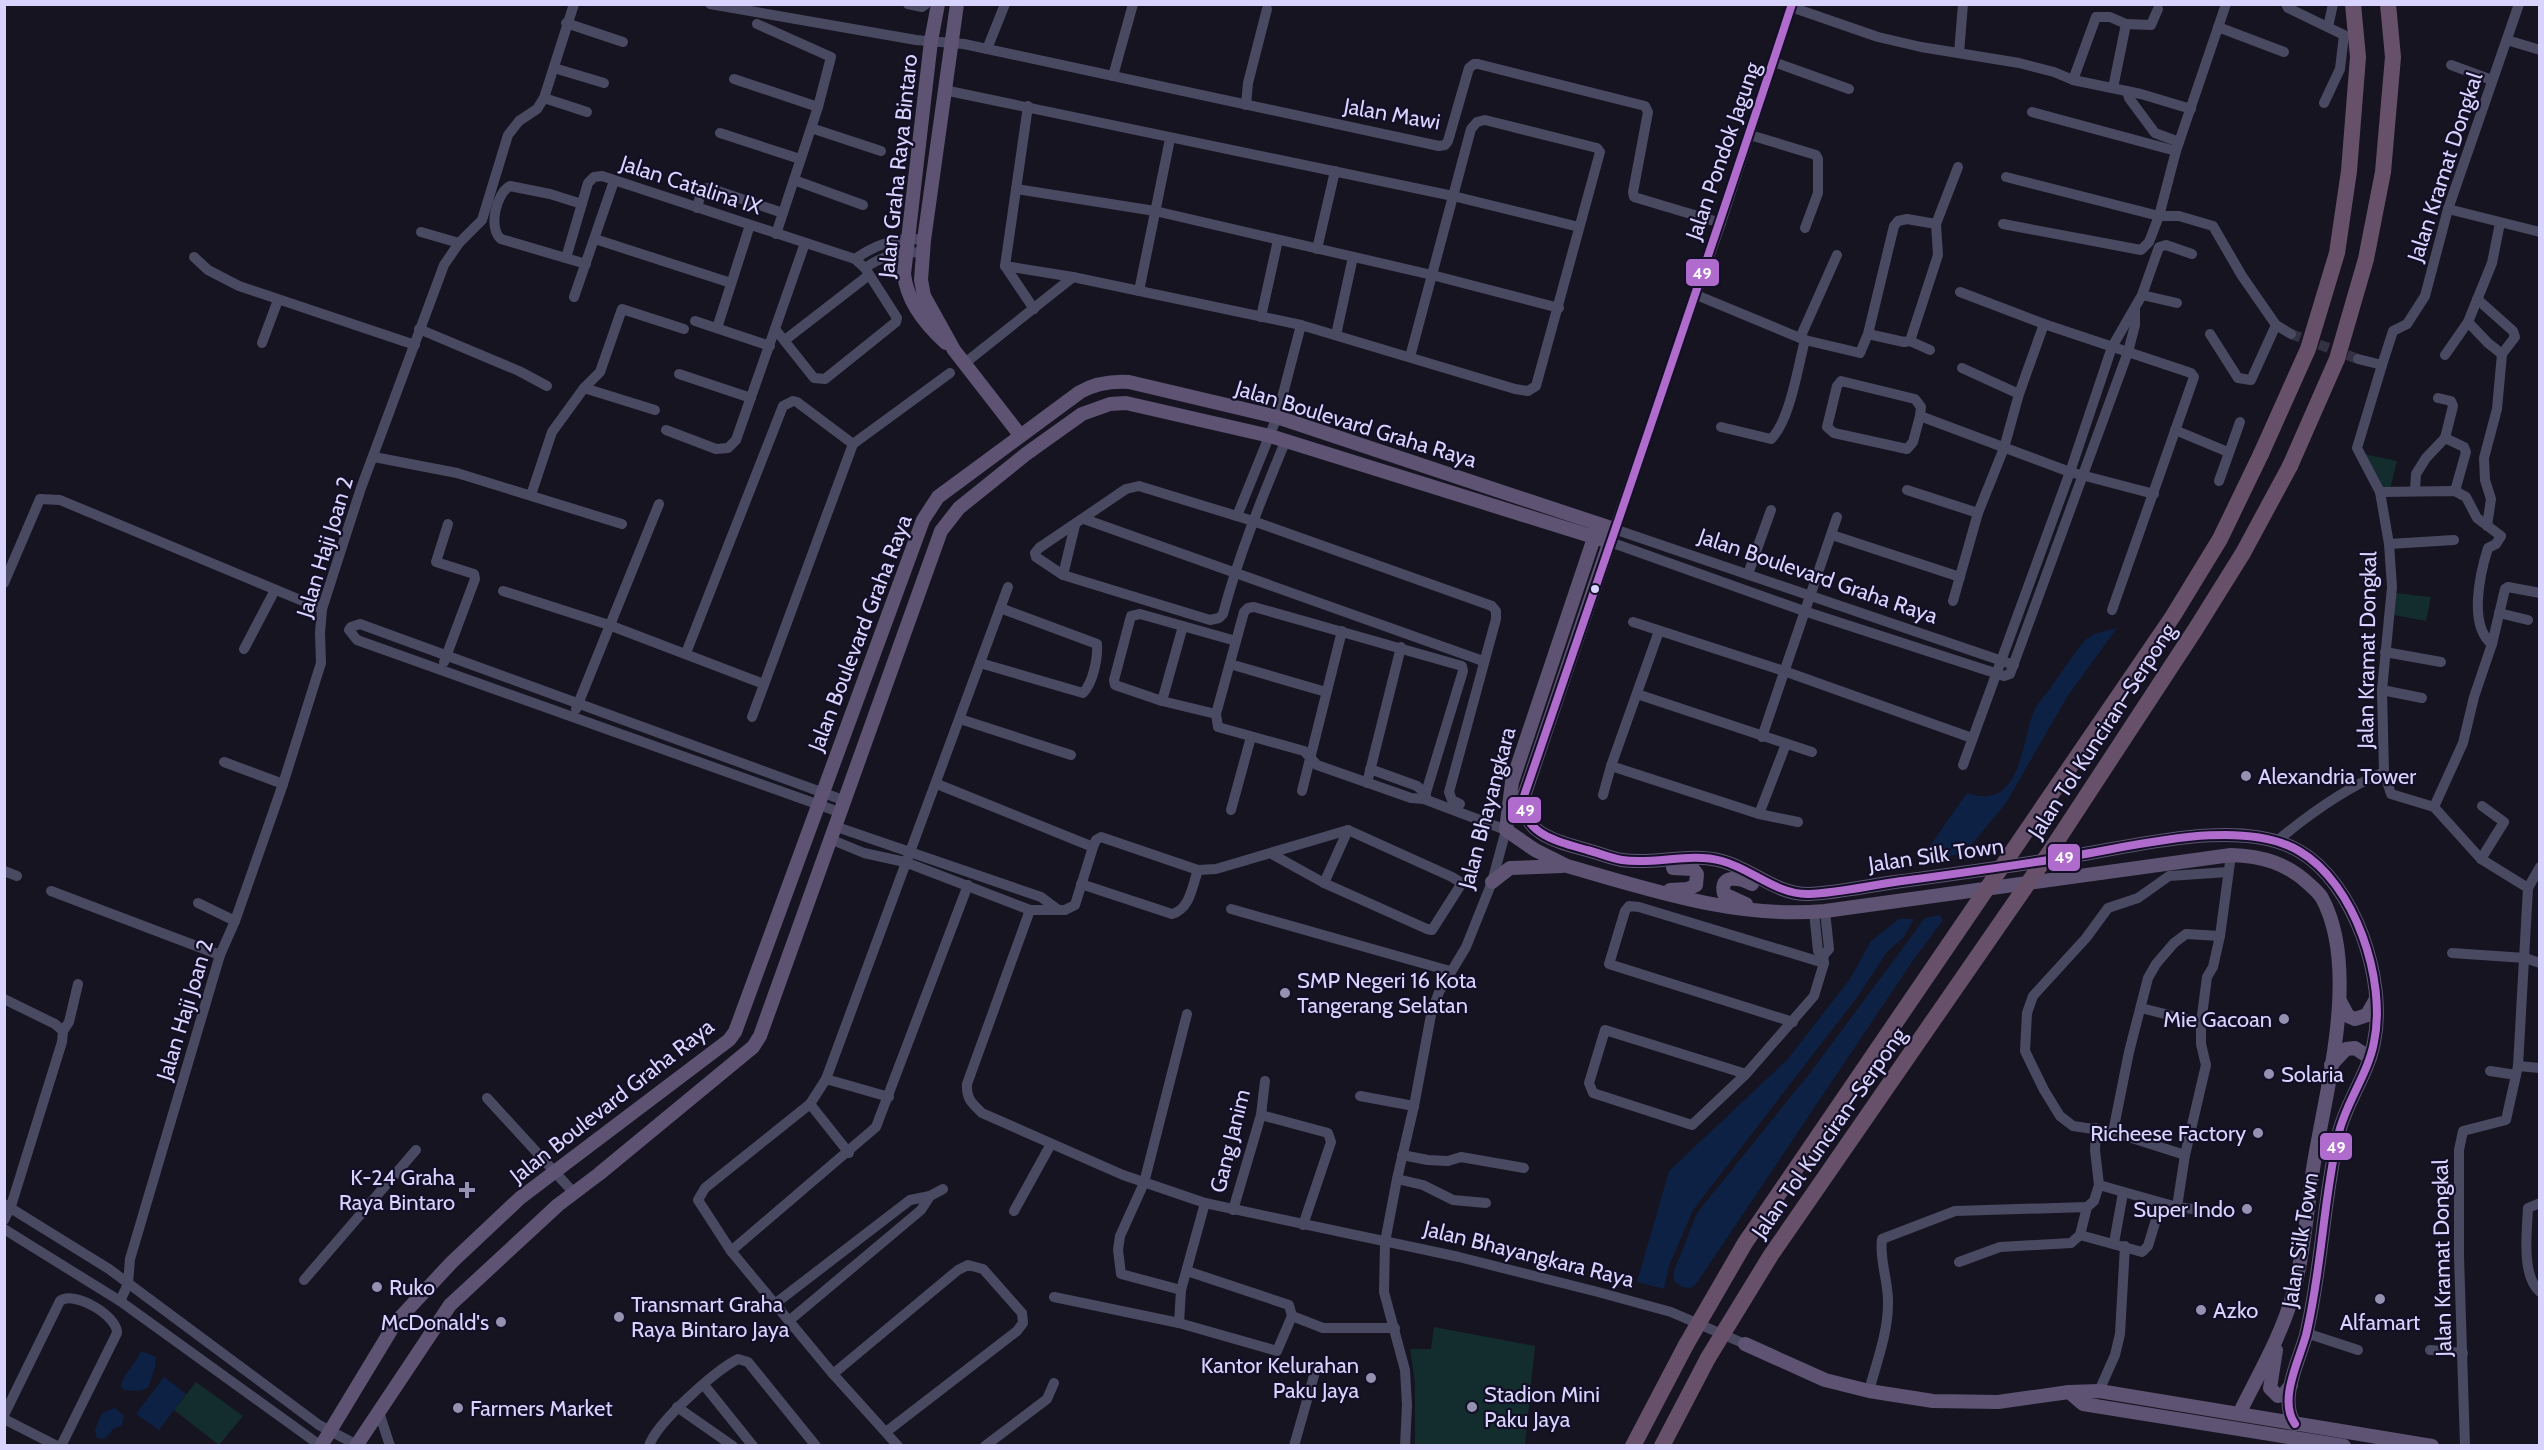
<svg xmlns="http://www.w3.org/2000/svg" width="2544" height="1450" viewBox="0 0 2544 1450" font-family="Cabin,sans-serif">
	<rect width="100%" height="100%" fill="#161421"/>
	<g fill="#132c2d">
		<polygon points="2364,454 2397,461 2390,489 2382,489"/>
		<polygon points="2396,593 2431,597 2426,621 2394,615"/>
		<polygon points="1434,1327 1535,1346 1525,1445 1415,1445 1415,1383 1410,1349 1431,1349"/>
		<polygon points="196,1382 243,1416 219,1445 174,1410"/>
	</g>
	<g fill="#0d2144">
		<path d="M 2117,628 L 2067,697 L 2006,803 L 1967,850 L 1956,855 L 1920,860 L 1967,793 C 2023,812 2020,741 2035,709 C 2038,703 2044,696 2049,690 C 2060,674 2072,657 2084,641 L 2094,634 Z"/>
		<polygon points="1940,915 1943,920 1912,962 1696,1284 1691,1288 1682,1287 1674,1281 1674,1271 1697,1213 1813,1069 1925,918"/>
		<polygon points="1899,919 1914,919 1903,938 1887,952 1858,996 1693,1210 1669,1266 1664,1289 1637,1282 1669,1171 1787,1060 1850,979 1871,941"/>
		<path d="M 141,1351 L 156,1357 L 155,1367 L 148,1388 L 139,1391 L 124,1390 L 121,1386 C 124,1372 136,1364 141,1351 Z"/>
		<polygon points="164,1377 186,1394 159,1430 136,1414"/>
		<polygon points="115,1408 124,1416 122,1425 113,1429 105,1439 97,1438 95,1430 102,1413"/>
	</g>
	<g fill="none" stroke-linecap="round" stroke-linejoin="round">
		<polyline stroke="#333142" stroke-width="10" stroke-dasharray="10 5" stroke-linecap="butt" points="2291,334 2358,359"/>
		<g stroke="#4a4962" stroke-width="10">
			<polyline points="710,4 916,40 964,44 1439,146 1445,145 1448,141 1469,68 1474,64 1478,64 1645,106 1648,112 1633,192 1634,197 1721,223"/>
			<polyline points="908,4 922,7 926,4"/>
			<polyline points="1792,4 1721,223 1614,529 2014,665"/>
			<polyline points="2286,4 2288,8 2344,35 2340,69 2324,103"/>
			<polyline points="1791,7 1878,37 1921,47 2019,63 2054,72 2073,80 2141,94 2191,109"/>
			<polyline points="566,23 623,42"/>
			<polyline points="757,24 831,57 818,107 776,234"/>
			<polyline points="2126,24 2151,25 2158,9"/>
			<polyline points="2218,27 2284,52"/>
			<polyline points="2328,27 2333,4"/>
			<polyline points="2507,40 2540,50"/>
			<polyline points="987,49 1005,4"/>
			<polyline points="1959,53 1963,4"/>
			<polyline points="1774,62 1849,89"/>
			<polyline points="2451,65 2492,80"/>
			<polyline points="554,68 604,83"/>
			<polyline points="1113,76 1133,4"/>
			<polyline points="734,79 818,107"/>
			<polyline points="2073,80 2096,17 2110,17 2126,24 2113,88"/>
			<polyline points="944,90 1453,196 1579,227"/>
			<polyline points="2127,91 2129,98 2155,133 2179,142"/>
			<polyline points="544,98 587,112"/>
			<polyline points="1246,105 1248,83 1267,9"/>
			<polyline points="1028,106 1005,266 1034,309"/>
			<polyline points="2032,112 2176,151"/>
			<polyline points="811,128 881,151"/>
			<polyline points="720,133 800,159"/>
			<polyline points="1750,135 1816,155 1818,159 1818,193 1805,228"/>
			<polyline points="2006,177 2159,216 2179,216 2213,226 2242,276 2276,325 2291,334"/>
			<polyline points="794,180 863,205"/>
			<polyline points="1016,189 1155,211 1432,275 1559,308"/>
			<path d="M 582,204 L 550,194 L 510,186 C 496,193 488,229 501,239 L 586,264"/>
			<polyline points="697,208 702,189 709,188 783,213"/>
			<polyline points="2448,209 2540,232"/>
			<polyline points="1936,224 1958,167"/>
			<polyline points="2003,224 2141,250 2149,242 2159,216 2176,151 2226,4"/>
			<polyline points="421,232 459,243"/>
			<polyline points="595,239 731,283"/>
			<polyline points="1317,249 1335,171"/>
			<polyline points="194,257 208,270 239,286 415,345"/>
			<polyline points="566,258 588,183 594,177 602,176 855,259 865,268 897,318 896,322 825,379 814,378 775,329"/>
			<path d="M 855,259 C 875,245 899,236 924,240"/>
			<polyline points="1005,266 1073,277 1301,325 1515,389 1528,391 1536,386 1600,152 1597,148 1485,120 1477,122 1471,129 1410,357"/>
			<path d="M 865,268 C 882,256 901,250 923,253"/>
			<polyline points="1139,291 1170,139"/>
			<polyline points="1960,292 2044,324 2191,373 2194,377 2112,610"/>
			<polyline points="1694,294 1805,340 1860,353 1868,334 1894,226 1898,221 1907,219 1936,224 1938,255 1910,341 1904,342 1868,334"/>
			<polyline points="2142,295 2177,303"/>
			<polyline points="574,297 614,181"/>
			<polyline points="1261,317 1278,240"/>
			<polyline points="695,321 770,346"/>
			<polyline points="2468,322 2488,343 2502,354 2515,337 2513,331 2477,299"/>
			<polyline points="717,328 750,225"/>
			<polyline points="419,329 519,371 547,386"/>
			<polyline points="2210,334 2238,378 2251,380 2276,325"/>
			<polyline points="1336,335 1353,257"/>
			<polyline points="1800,338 1837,255"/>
			<polyline points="785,340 869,275"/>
			<polyline points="1910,341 1930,350"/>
			<polyline points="262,343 278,300"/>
			<polyline points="2445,355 2468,322 2492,263 2500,223"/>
			<polyline points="2358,359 2382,365 2393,331 2407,324 2425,296 2448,209 2519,4"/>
			<polyline points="965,363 1073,277"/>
			<polyline points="2382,365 2357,448 2380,492 2389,544 2392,587 2382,690 2384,772 2391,794 2434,807 2481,859 2528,888 2518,1066 2506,1120 2463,1131 2459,1150 2459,1256 2465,1446"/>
			<polyline points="1962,368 2019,394"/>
			<polyline points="679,374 751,398"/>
			<polyline points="584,388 655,410"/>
			<polyline points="1920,416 1921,407 1915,399 1841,381 1837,386 1827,427 1834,433 1907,449 1913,442 1920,416 2070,472 2154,494"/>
			<path d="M 1721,427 L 1771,439 C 1790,421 1798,366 1805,340"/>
			<polyline points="666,430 716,449 728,448 736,440 805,243"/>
			<polyline points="2175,430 2228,452"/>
			<polyline points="2445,438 2464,447 2466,452 2455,491"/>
			<path d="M 1285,442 C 1262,498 1239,554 1223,614 L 1219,618 L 1210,620 L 1063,575 L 1036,557 L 1035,553 L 1039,548 L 1126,489 L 1139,486 L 1253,521 L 1492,606 L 1496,611 L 1496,619 L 1449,792 L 1452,800 L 1460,804"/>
			<polyline points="374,457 457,473 622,524"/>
			<polyline points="2219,481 2240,422"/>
			<polyline points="1907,490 1978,513"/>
			<polyline points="2415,490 2416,474 2426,458 2445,438 2453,406 2451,401 2438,398"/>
			<path d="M 2380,492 L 2455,491 L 2466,497 L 2477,518 L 2501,536 L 2496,544 L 2488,548 C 2480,573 2468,626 2492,644"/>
			<polyline points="531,495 552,432 584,388 600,372 622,309 684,329"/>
			<polyline points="1237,516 1277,417 1301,325"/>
			<polyline points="1084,519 1483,661"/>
			<polyline points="2487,526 2491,499 2485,480 2484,458 2497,409 2502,354"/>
			<polyline points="1832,535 1960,577"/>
			<polyline points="1610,542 1804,611 1995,673 2004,676 2010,674 2128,352 2135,325 2135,308"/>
			<polyline points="2389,544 2454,540"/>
			<polyline points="1748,574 1771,510"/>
			<polyline points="1063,575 1075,525"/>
			<polyline points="4,583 40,499 60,500 322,609"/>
			<polyline points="503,591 609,625 764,684"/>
			<polyline points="1953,601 1978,513 2004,448 2019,394 2044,324"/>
			<polyline points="2499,613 2528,620"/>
			<polyline points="1633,622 1784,671 1972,738"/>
			<polyline points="244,649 275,590"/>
			<polyline points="2385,652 2441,662"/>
			<polyline points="686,653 783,406 793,401 797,402 853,444"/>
			<polyline points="444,662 475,579 474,574 436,562 448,524"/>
			<path d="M 980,663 L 1083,693 C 1093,683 1098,658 1097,644 L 1000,608"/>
			<polyline points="1230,664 1326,692"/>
			<polyline points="2382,690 2422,698"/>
			<polyline points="1637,694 1812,752"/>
			<polyline points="1162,701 1183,626"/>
			<polyline points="576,709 659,504"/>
			<polyline points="1216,714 1162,701 1115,685 1114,680 1131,616 1140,614 1236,641"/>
			<polyline points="752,717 853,444 950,373"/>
			<polyline points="960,719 1071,755"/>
			<polyline points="1762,737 1837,517"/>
			<polyline points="224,762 283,784"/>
			<polyline points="1963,765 2070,472 2112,347 2142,295 2159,247 2166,245 2192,254"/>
			<polyline points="1611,766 1759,814 1798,822"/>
			<polyline points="1370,769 1417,786 1426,794"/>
			<polyline points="1367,783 1401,647"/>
			<polyline points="937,784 1093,847"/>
			<polyline points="1302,791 1342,631"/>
			<polyline points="1603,795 1611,766 1659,631"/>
			<polyline points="2434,807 2463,743 2474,697 2492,644 2505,589 2508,587 2540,593"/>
			<polyline points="1231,810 1251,737"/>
			<polyline points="839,812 357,640 349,630 351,627 360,624 843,800"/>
			<polyline points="1759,814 1786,744"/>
			<polyline points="834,826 1041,897 1057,909"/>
			<polyline points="830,839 864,853 905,862 1030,910 1065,910 1075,905 1093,847 1096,840 1101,837 1198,870 1216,869 1348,830 1452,877 1460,882 1460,886 1432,930 1427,929 1324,883 1270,853"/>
			<path d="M 2277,841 C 2308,815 2346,788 2384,772"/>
			<polyline points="2481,859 2504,822 2482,806"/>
			<polyline points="4,871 17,876"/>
			<polyline points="1324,883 1348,830"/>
			<path d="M 1081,884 L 1172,914 C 1190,909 1192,887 1198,870"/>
			<polyline points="2528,888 2540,867"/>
			<polyline points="51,891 220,955"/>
			<polyline points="198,903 235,921"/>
			<polyline points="1231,909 1450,971"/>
			<path d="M 1030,910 L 967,1084 C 966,1099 972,1103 982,1113 L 1123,1175 L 1205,1203 L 1459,1257 L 1598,1292 L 1671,1312 L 1745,1344"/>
			<polyline points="2452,953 2525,958 2540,963"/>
			<polyline points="1823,956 1829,949 1825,911"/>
			<polyline points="4,999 55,1024 63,1031"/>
			<polyline points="2141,1008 2201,1023"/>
			<polyline points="1793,1022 1609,964 1625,911 1629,906 1639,907 1824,963"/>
			<polyline points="2518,1066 2540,1068"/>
			<polyline points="2490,1071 2516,1075"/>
			<polyline points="1746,1074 1605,1030 1589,1083 1593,1093 1692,1125 1746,1074 1814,996 1824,963 1823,956 1818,951 1814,912"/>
			<polyline points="826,1079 889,1097"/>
			<polyline points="1360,1096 1414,1106"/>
			<polyline points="487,1098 574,1193"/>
			<polyline points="810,1104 849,1153"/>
			<polyline points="1261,1115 1328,1133 1331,1142 1303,1225"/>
			<polyline points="2113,1132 2129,1052 2148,978 2156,964 2174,943 2186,934 2220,936"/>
			<polyline points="1402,1155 1428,1160 1448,1161 1461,1157 1524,1168"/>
			<polyline points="2185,1155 2113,1132 2073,1126 2060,1116 2044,1090 2025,1051 2027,1013 2033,996 2086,938 2108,908 2138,898 2169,876 2228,872"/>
			<polyline points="1397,1179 1423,1185 1453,1200 1486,1203"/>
			<polyline points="2099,1185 2177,1207 2193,1209"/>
			<path d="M 2540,1203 L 2528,1208 C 2527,1231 2521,1276 2540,1292"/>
			<polyline points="4,1204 109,1269 319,1425 357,1445"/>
			<polyline points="2177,1207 2185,1155 2206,1065 2201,1044 2201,1023 2207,977 2213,967 2220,936 2231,855"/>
			<polyline points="1233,1210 1261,1115 1265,1081"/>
			<polyline points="1014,1211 1051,1144"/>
			<polyline points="4,1220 11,1206 62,1042 63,1031 69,1022 78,984"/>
			<polyline points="4,1229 120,1301 321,1446"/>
			<polyline points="2080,1235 2142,1252 2148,1246 2161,1203"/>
			<polyline points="2114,1243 2123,1193"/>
			<polyline points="731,1251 876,1127 968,885"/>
			<polyline points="1959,1262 2000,1247 2071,1243 2080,1235 2087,1207 2094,1201 2099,1185 2095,1150 2096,1128"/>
			<polyline points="304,1280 416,1150"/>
			<polyline points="1181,1290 1121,1274 1118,1250 1120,1236 1144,1183 1187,1014"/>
			<polyline points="1054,1297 1179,1323 1277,1351 1292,1316 1289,1305 1187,1271"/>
			<polyline points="120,1301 128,1284 130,1259 220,955 235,921 283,784 321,663 320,633 322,609 361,488 444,265 459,243 482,220 508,135 519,121 537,109 544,98 574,4"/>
			<polyline points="776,1303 910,1200 930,1196 943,1189"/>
			<polyline points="1292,1316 1323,1328 1395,1328"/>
			<polyline points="790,1320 921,1210 930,1196"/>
			<polyline points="1179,1323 1181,1290 1205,1203"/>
			<polyline points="2306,1333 2358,1350"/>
			<polyline points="2430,1350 2463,1353"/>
			<polyline points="833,1374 958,1270 968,1265 983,1269 1022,1313 1023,1323 1017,1331 886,1432"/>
			<polyline points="704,1385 753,1446"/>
			<path d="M 1869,1391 C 1876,1364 1888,1333 1888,1304 C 1889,1282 1879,1261 1882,1239 L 1955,1211 L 2087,1207"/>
			<polyline points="2099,1391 2115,1355 2120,1334 2125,1246"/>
			<polyline points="677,1407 733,1446"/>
			<polyline points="379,1412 390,1446"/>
			<path d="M 4,1415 L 60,1301 C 74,1290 118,1316 117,1333 L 61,1446"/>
			<polyline points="4,1419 57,1446"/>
			<path d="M 649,1446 C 656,1423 716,1370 738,1359 L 748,1362 L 816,1446"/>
			<polyline points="898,1446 833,1374 731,1251 698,1200 705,1188 810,1104 826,1079 1008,587"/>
			<polyline points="985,1446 1047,1399 1054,1383"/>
			<polyline points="1294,1446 1317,1365"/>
			<polyline points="1405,1446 1407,1405 1405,1370 1384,1292 1385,1242 1397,1179 1414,1106 1431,1015 1439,992 1466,947 1492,882 1506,830 1424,799 1411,798 1317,765 1304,751 1218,727 1216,714 1244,612 1248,608 1254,607 1462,666 1463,671 1424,799"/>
		</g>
		<g stroke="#5e5373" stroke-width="14">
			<path d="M 938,4 L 931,41 L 904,274 C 907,302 926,325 946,343"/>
			<polyline points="957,4 924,240 921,280 924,296 954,350 1020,435"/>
			<path d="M 1597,529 L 1512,782 L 1506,830 L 1535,850 L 1567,866 C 1651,890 1736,919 1825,911 L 2231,855 C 2262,856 2287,863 2310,885 C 2314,889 2319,893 2322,898 C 2361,970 2325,1092 2313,1169 C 2307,1211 2304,1253 2293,1294 C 2281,1337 2258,1375 2239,1414"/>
			<polyline points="1492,882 1510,868 1562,866"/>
			<polyline points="1670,890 1688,889 1696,885 1697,874 1693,869 1673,868"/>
			<path d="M 1746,904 L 1724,894 C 1719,873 1740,878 1752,884"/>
			<polyline points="2340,1001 2348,1016 2355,1019 2367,1015 2376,999"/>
			<polyline points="2331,1065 2346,1049 2355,1048 2370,1058"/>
			<polyline points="1745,1344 1825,1380 1869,1391 1933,1401 1998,1402 2069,1392 2099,1391 2432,1446"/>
			<polyline points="2276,1350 2270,1388 2278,1396 2283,1395 2291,1385"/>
			<polyline points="2069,1392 2083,1404 2344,1446"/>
			<path d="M 321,1446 L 396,1322 L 452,1262 L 520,1198 L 729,1040 L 735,1032 L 923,520 L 938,497 L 1080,392 C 1096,383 1111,381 1129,382 L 1277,417 L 1614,529 L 1524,796 C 1519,834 1559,842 1587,850 C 1599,853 1610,858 1622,860 C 1655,865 1690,852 1722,861 C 1752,869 1777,895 1809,894 C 1837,893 1867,886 1895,882 C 1954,874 2014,866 2073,856 C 2136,846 2242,817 2299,851 C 2355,883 2387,981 2374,1042 C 2368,1075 2345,1103 2338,1136 C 2323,1201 2322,1269 2306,1335 C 2299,1361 2278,1400 2295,1424"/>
			<polyline points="356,1446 450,1305 558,1205 599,1174 753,1047 760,1036 941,531 959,508 1026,454 1082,414 1110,404 1126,403 1270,436 1610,542"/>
		</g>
		<g stroke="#67516a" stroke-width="16">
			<polyline points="2261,454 2308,349 2337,253 2349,171 2358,57 2353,4"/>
			<polyline points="2290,466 2337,359 2366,259 2383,172 2393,57 2388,4"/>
			<polyline points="1633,1446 1686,1345"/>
			<polyline points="1662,1446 1708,1358"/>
		</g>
		<g stroke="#67516a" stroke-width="16">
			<polyline points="1686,1345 1745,1243 2173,616 2220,539 2261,454"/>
			<polyline points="1708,1358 1771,1255 2051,850 2195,630 2243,553 2290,466"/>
		</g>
		<defs>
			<path id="bus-1" d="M 1792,4 C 1705,269 1614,533 1524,796 C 1519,834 1559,842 1587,850 C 1599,853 1610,858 1622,860 C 1655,865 1690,852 1722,861 C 1752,869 1777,895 1809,894 C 1837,893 1867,886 1895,882 C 1954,874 2014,866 2073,856 C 2136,846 2242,817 2299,851 C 2355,883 2387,981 2374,1042 C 2368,1075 2345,1103 2338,1136 C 2323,1201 2322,1269 2306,1335 C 2299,1361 2278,1400 2295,1424"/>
		</defs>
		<use href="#bus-1" stroke="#130f26" stroke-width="12"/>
		<use href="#bus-1" stroke="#b06ccc" stroke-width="8"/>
	</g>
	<circle fill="#d9d4ff" stroke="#130f26" stroke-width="2" cx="1595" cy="589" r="5"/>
	<g fill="#9591b1" stroke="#130f26" stroke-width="2">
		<circle cx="2246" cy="776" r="6"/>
		<circle cx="1285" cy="993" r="6"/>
		<circle cx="2284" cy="1019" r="6"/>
		<circle cx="2269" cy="1074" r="6"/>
		<circle cx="2258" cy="1133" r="6"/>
		<path d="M464 1181h6v6h6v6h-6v6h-6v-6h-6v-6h6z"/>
		<circle cx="2247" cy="1209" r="6"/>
		<circle cx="377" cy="1287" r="6"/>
		<circle cx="2380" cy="1299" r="6"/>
		<circle cx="2201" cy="1310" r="6"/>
		<circle cx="619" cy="1317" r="6"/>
		<circle cx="501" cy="1322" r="6"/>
		<circle cx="1371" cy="1378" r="6"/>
		<circle cx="1472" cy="1407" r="6"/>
		<circle cx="458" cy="1408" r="6"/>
	</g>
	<g text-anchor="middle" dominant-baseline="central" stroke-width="4.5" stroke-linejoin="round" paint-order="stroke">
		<g font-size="22" fill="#d9d4ff" stroke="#130f26">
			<text transform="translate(1392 114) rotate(10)">Jalan Mawi</text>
			<text transform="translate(1723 151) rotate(-71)">Jalan Pondok Jagung</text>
			<text transform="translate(898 166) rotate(-84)">Jalan Graha Raya Bintaro</text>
			<text transform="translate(2445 167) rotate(-72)">Jalan Kramat Dongkal</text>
			<text transform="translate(691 185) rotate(18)">Jalan Catalina IX</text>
			<text transform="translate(1356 424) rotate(17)">Jalan Boulevard Graha Raya</text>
			<text transform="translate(325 547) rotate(-73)">Jalan Haji Joan 2</text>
			<text transform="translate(1818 576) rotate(19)">Jalan Boulevard Graha Raya</text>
			<text transform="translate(860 633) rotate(-69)">Jalan Boulevard Graha Raya</text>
			<text transform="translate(2367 650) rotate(-89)">Jalan Kramat Dongkal</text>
			<text transform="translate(2102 731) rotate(-57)">Jalan Tol Kunciran–Serpong</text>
			<text transform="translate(1487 808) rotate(-75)">Jalan Bhayangkara</text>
			<text transform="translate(1936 855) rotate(-8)">Jalan Silk Town</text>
			<text transform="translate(185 1010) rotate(-73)">Jalan Haji Joan 2</text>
			<text transform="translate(612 1101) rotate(-38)">Jalan Boulevard Graha Raya</text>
			<text transform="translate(1829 1133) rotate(-55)">Jalan Tol Kunciran–Serpong</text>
			<text transform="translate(1230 1141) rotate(-76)">Gang Janim</text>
			<text transform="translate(2300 1240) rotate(-81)">Jalan Silk Town</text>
			<text transform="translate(1529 1254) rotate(14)">Jalan Bhayangkara Raya</text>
			<text transform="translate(2442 1258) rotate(-91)">Jalan Kramat Dongkal</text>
		</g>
		<g font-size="22" fill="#d9d4ff" stroke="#130f26" text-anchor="start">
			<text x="2258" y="776">Alexandria Tower</text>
			<text x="1297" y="980">SMP Negeri 16 Kota<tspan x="1297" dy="25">Tangerang Selatan</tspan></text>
			<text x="2272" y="1019" text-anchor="end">Mie Gacoan</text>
			<text x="2281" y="1074">Solaria</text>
			<text x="2246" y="1133" text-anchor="end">Richeese Factory</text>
			<text x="455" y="1177" text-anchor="end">K-24 Graha<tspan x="455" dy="25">Raya Bintaro</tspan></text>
			<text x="2235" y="1209" text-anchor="end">Super Indo</text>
			<text x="389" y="1287">Ruko</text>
			<text x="631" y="1304">Transmart Graha<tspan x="631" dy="25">Raya Bintaro Jaya</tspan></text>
			<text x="2213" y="1310">Azko</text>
			<text x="489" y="1322" text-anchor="end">McDonald's</text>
			<text x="2380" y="1322" text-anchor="middle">Alfamart</text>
			<text x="1359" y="1365" text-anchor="end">Kantor Kelurahan<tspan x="1359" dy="25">Paku Jaya</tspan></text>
			<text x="1484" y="1394">Stadion Mini<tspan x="1484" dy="25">Paku Jaya</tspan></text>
			<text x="470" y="1408">Farmers Market</text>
		</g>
	</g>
	<g stroke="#130f26" stroke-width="2">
		<rect x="1685" y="258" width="35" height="29" rx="6" fill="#b06ccc"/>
		<rect x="1507" y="796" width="35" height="28" rx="6" fill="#b06ccc"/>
		<rect x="2047" y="843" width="34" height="29" rx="6" fill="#b06ccc"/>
		<rect x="2319" y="1132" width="34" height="29" rx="6" fill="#b06ccc"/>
	</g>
	<g font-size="16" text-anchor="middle" font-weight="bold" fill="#fff">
		<text x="1702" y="279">49</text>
		<text x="1525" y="816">49</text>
		<text x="2064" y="863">49</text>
		<text x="2336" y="1153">49</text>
	</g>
	<rect width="2544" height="1450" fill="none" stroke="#d9d4ff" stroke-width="12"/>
</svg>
